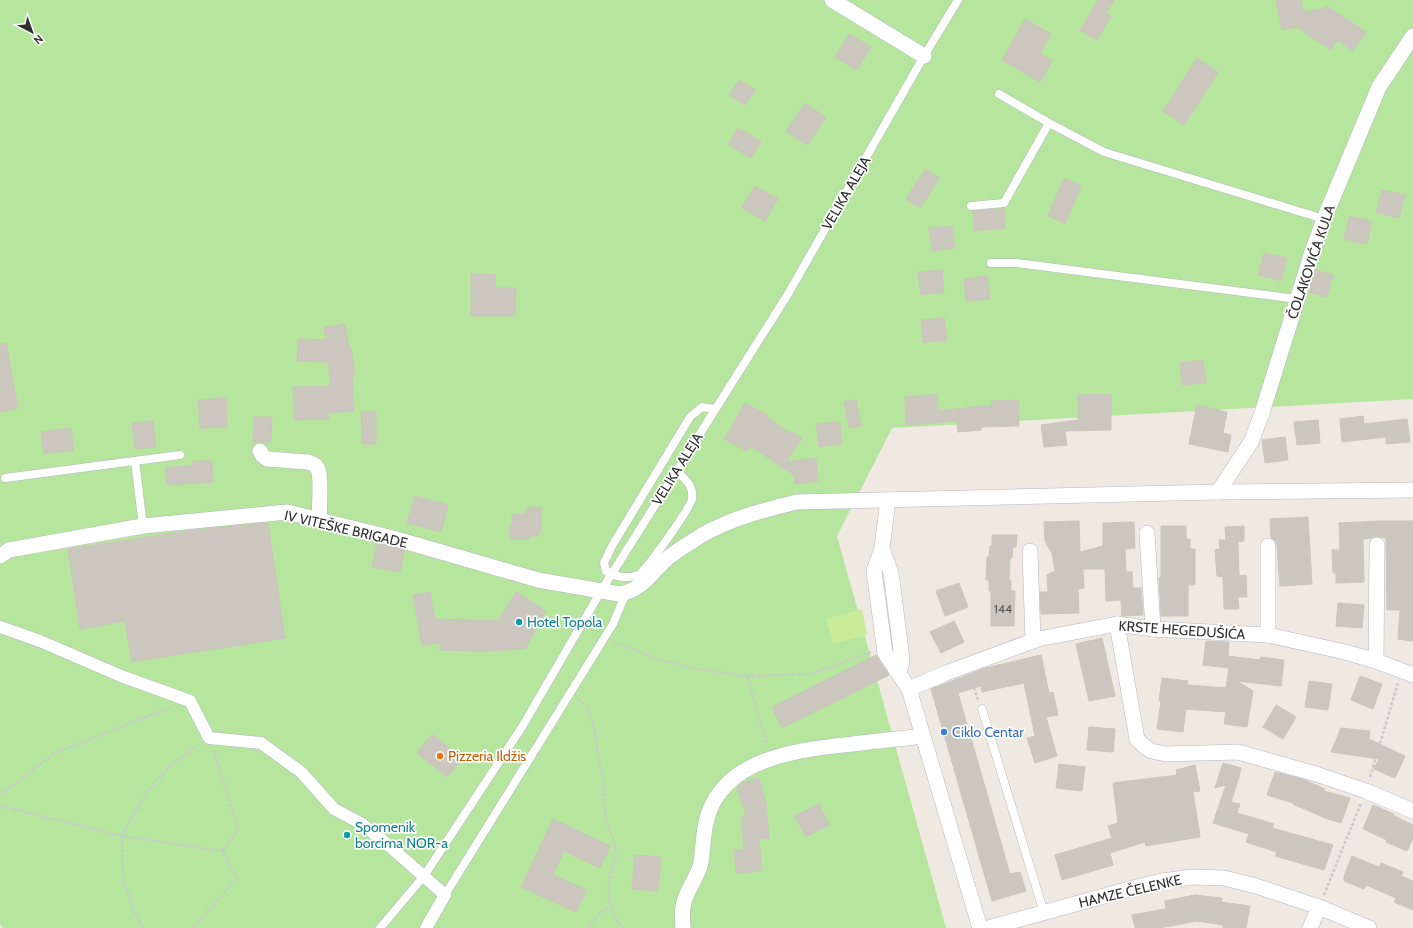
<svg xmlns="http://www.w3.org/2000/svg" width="1413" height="928" viewBox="0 0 1413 928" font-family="Cabin,sans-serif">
	<rect width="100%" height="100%" fill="#efe9e1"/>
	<polygon fill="#b6e59e" points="0,0 1413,0 1413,399 892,428 837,536 946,928 3,928 0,924"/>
	<polygon fill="#c9ec9a" points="862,609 867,635 833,644 826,619"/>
	<g fill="#cbc7bf" stroke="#cbc5ba">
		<polygon points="1098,0 1114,0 1106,13 1111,16 1097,40 1080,30"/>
		<polygon points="1276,0 1301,0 1303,13 1328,7 1366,32 1353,51 1338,40 1331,50 1297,27 1282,30"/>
		<polygon points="1025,19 1051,34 1040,53 1052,61 1040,82 1002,60"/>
		<polygon points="849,34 871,47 857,70 835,57"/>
		<polygon points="1197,58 1218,72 1184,125 1163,111"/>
		<polygon points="739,80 755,90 745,105 729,95"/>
		<polygon points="805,103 826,117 807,145 786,131"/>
		<polygon points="738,128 761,141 751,158 728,144"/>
		<polygon points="925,169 939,178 920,208 906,199"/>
		<polygon points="1064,178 1081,186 1065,224 1048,216"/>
		<polygon points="755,186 778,199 765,221 742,208"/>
		<polygon points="1382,190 1405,195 1399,218 1376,212"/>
		<polygon points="1004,209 1005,228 974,231 973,211"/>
		<polygon points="1350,216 1372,222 1367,244 1344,239"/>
		<polygon points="952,226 955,248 932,251 929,228"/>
		<polygon points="1264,253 1287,258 1281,281 1258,275"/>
		<polygon points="942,270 944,292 921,295 918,272"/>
		<polygon points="1316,270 1333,275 1327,297 1309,292"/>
		<polygon points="471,274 495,274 495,288 516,288 515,316 471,316"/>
		<polygon points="987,276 990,299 966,301 964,279"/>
		<polygon points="944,318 947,340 923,343 921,320"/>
		<polygon points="345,324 349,348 351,348 355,374 352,375 354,411 328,413 329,419 294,420 293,387 331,386 328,362 297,361 298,339 326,340 324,327"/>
		<polygon points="6,343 18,408 0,412 0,344"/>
		<polygon points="1203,360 1206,383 1182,385 1180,363"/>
		<polygon points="937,394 938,411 992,405 991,401 1018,400 1019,426 981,427 981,430 958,432 957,421 906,425 905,397"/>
		<polygon points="1111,394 1111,430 1065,431 1067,445 1044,447 1041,425 1078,420 1078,395"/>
		<polygon points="226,398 227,427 200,428 198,400"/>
		<polygon points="856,400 861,426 849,428 844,402"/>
		<polygon points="745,403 767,415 766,417 792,434 793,432 802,438 786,462 816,458 818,481 795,484 794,475 750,446 747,451 724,439"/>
		<polygon points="1197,405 1227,412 1223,433 1231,435 1228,452 1189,444"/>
		<polygon points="376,411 376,444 362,444 361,412"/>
		<polygon points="1363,416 1364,424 1407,419 1410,442 1386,444 1386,437 1342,442 1340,419"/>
		<polygon points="254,417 272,417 271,442 253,442"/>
		<polygon points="1318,420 1320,443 1297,445 1294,422"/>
		<polygon points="153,421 156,447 135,449 132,423"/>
		<polygon points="840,422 842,444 819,447 816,424"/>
		<polygon points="71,428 74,450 44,454 41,432"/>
		<polygon points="1285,437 1288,460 1265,463 1262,440"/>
		<polygon points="193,461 212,461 213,482 167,485 165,468 193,465"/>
		<polygon points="415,496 448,505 441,532 407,523"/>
		<polygon points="541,507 541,530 539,531 539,536 530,536 530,539 510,539 509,526 512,527 512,514 525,514 526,508"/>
		<polygon points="1308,517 1312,584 1280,586 1277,546 1276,541 1271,538 1270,519"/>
		<polygon points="1079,521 1080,552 1103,546 1103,523 1134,522 1135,548 1125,549 1126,572 1132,572 1133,588 1141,588 1143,615 1122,616 1121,600 1106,601 1105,569 1083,569 1084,588 1078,589 1079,613 1041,614 1040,592 1048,592 1047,575 1055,571 1052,553 1045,541 1044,522"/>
		<polygon points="1379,521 1413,521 1413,641 1398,639 1400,610 1387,610 1386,538 1377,536 1371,538 1363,539 1364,582 1336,583 1336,573 1333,573 1332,550 1340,550 1339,523"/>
		<polygon points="268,523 285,638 132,662 125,621 80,629 68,549 186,531"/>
		<polygon points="1161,526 1186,526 1186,539 1190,539 1190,549 1195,549 1195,585 1188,585 1188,616 1161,616 1159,578 1161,578"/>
		<polygon points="1244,526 1244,541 1238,542 1239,576 1246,575 1247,597 1238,597 1239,609 1224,609 1223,577 1217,576 1215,550 1220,549 1219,540 1226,540 1225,527"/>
		<polygon points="992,535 1017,535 1016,547 1013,547 1012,558 1010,558 1009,580 1011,581 1011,591 1015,591 1014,626 991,626 991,591 989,591 989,580 986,580 987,557 989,557 990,546 992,546"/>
		<polygon points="377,543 404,550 400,572 372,567"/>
		<polygon points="959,583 968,607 945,616 936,591"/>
		<polygon points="430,592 435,619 498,621 516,592 546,611 525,649 484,651 440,650 440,643 422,646 413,595"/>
		<polygon points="1338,603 1364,605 1362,628 1336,626"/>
		<polygon points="954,621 964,642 941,653 930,632"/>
		<polygon points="1102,638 1115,696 1089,701 1076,644"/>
		<polygon points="1206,641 1229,642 1228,656 1260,660 1261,657 1284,660 1281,686 1237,681 1253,691 1247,727 1224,724 1226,712 1186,709 1183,732 1157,729 1161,701 1159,701 1162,678 1188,681 1187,685 1226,688 1229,668 1203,665"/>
		<polygon points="876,655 889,675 782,728 772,707"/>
		<polygon points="1041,655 1049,693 1053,692 1058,715 1046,717 1057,756 1035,763 1027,738 1035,736 1024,683 982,692 981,686 958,693 1010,874 1020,872 1026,891 992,901 931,689 988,667 990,669 990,667"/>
		<polygon points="1360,676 1382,684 1373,709 1351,700"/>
		<polygon points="1309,681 1332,684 1328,710 1305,707"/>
		<polygon points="1276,705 1296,717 1283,739 1263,727"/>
		<polygon points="1089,727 1115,729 1113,752 1087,750"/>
		<polygon points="1341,728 1370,731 1369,739 1405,756 1395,778 1374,769 1379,759 1331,752"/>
		<polygon points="432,734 462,759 447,777 417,753"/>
		<polygon points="1223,763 1241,768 1239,777 1231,802 1240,804 1237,813 1274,824 1272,828 1333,845 1324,870 1275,856 1277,852 1246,842 1249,834 1213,823 1226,785 1215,788"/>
		<polygon points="1059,764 1085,767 1082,791 1056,788"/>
		<polygon points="1195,765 1200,791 1193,792 1200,837 1146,846 1145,842 1110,853 1113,865 1062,880 1055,855 1112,838 1108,826 1118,823 1113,783 1177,775 1176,770"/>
		<polygon points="1275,772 1302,779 1325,789 1324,791 1350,798 1341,823 1325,818 1293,804 1293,803 1267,795"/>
		<polygon points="759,778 766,804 769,838 759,839 762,871 736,873 734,850 744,849 741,817 746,816 737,788 742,783"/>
		<polygon points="819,804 829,825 806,837 795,816"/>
		<polygon points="1373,805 1394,814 1394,816 1413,825 1413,838 1407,851 1386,842 1387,840 1363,829"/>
		<polygon points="553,819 610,846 600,868 564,851 553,875 587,890 576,912 521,887"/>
		<polygon points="635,855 661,857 658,891 632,889"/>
		<polygon points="1352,856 1379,867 1381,863 1403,872 1401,876 1413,881 1413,910 1394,902 1396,898 1366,885 1364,889 1344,881 1344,876"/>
		<polygon points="1195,895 1222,898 1221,902 1250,906 1246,928 1223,928 1223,925 1197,921 1160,928 1135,928 1132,915 1166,909 1165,901"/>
	</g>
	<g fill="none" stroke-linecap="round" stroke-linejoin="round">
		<defs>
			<g id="service">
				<polyline points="999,94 1049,123 1104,152 1324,219"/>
				<polyline points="971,206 1004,203 1049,123"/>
				<polyline points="991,263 1016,263 1298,299"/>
				<polyline points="135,461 143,526"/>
				<path d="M 677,471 C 685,479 694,486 692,499 C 690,508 646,571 638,575 C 627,579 616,577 606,571 L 604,563 L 612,546 L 690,417 L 702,407 L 715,409"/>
				<polyline points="5,478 180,455"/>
				<polyline points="982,709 1044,913"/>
				<polyline points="445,895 613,624 626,593"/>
				<polyline points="380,928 424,876 522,727 601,591 788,294 924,56 958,0"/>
			</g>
			<polyline id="pedestrian" points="0,627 40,641 121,676 190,701 209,738 261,743 301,772 334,809 362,824 387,844 445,895 426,928"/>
			<g id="minor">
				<polyline points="832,0 924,56"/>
				<path d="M 260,451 L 262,455 L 267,459 L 308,462 C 312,463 316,465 318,469 C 322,478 319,509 319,520"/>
				<polyline points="1218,492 1251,442 1262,413 1312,252 1324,219 1379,87 1413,36"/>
				<polyline points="888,500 882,548 874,571 885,653 909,689 980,928"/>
				<polyline points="1147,533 1153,629"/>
				<polyline points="1268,546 1268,635"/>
				<polyline points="882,548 891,573 901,651 902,661 899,674"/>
				<polyline points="1030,551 1033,641"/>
				<path d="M 0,556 L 9,550 L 143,526 L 287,512 L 393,538 L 538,580 L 619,594 C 644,590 651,572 669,557 C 679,549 691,542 702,535 C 732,518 764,510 797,502 L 1218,492 L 1413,490"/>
				<polyline points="1117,624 1137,739 1143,745 1151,751 1166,754 1238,752 1316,774 1366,791 1413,811"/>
				<polyline points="1376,661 1377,545"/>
				<polyline points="909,689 946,673 1038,639 1117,624 1153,629 1268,635 1345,652 1376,661 1413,675"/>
				<path d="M 683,928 C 681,907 683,900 693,882 C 696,876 700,869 701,862 C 704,841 703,822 713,803 C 738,755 806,749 853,744 C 876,741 899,739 923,736"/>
				<polyline points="988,928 1133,888 1162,881 1192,877 1224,878 1256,886 1319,907 1369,928"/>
				<polyline points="1310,928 1319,907"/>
			</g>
		</defs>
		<use href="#service" stroke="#b4b7c1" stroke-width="9"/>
		<use href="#pedestrian" stroke="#b4b7c1" stroke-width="13"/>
		<use href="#minor" stroke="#b4b7c1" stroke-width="16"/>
		<g stroke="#c9c9c9" stroke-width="2.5" stroke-dasharray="3 2" stroke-linecap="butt">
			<polyline points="613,642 665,661 697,669 747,676 767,745"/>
			<polyline points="747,676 811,674 871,652"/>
			<polyline points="971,678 978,700"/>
			<path d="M 578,699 C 594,709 594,732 597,749 C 599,760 602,771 603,782 C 604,794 604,806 606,818 C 608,830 616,841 616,854 C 616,860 613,865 611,871 C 607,893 606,911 623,928"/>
			<polyline points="214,751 238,829 222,851"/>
			<polyline points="1370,777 1398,683"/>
			<polyline points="0,795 53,754 172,707"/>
			<polyline points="0,806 122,836 222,851 237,878 193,928"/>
			<polyline points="1324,895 1361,803"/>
			<polyline points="143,928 134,911 123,881 122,836 134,813 148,790 170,766 199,745"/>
			<path d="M 589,928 C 594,919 601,911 609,907"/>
		</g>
		<use href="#service" stroke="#fff" stroke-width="8"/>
		<use href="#pedestrian" stroke="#fff" stroke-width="12"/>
		<use href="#minor" stroke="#fff" stroke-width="15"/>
	</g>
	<g fill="#0f9aa8" stroke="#fff" stroke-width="1.5">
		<circle cx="519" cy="622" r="4"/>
		<circle cx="347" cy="835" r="4"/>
	</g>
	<circle fill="#3f7fe0" stroke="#fff" stroke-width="1.5" cx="944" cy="732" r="4"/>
	<circle fill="#e8710a" stroke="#fff" stroke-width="1.5" cx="440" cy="756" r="4"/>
	<g text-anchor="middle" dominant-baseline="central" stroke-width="3.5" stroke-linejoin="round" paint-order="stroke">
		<g font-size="12" fill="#555452">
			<text x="1003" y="608">144</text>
		</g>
		<g font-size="14" fill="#2e2e2e" stroke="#fff">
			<text transform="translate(846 193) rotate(-60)">VELIKA ALEJA</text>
			<text transform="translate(1311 262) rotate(-71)">ČOLAKOVIĆA KULA</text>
			<text transform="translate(677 469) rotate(-58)">VELIKA ALEJA</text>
			<text transform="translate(346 529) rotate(13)">IV VITEŠKE BRIGADE</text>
			<text transform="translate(1182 630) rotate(4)">KRSTE HEGEDUŠIĆA</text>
			<text transform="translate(1130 891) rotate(-13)">HAMZE ČELENKE</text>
		</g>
		<g font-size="14" fill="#0d838f" stroke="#fff" text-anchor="start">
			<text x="527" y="622">Hotel Topola</text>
			<text x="355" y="827">Spomenik<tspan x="355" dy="16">borcima NOR-a</tspan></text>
		</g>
		<g font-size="14" fill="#366cbe" stroke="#fff" text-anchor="start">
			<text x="952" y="732">Ciklo Centar</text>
		</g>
		<g font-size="14" fill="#c56008" stroke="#fff" text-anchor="start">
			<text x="448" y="756">Pizzeria Ildžis</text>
		</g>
	</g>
	<g transform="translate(32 32) rotate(139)" stroke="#ffffff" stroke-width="3" paint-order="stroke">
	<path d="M0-3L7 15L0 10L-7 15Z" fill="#2e2e2e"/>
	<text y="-6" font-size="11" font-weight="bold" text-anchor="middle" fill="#2e2e2e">N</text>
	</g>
</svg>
